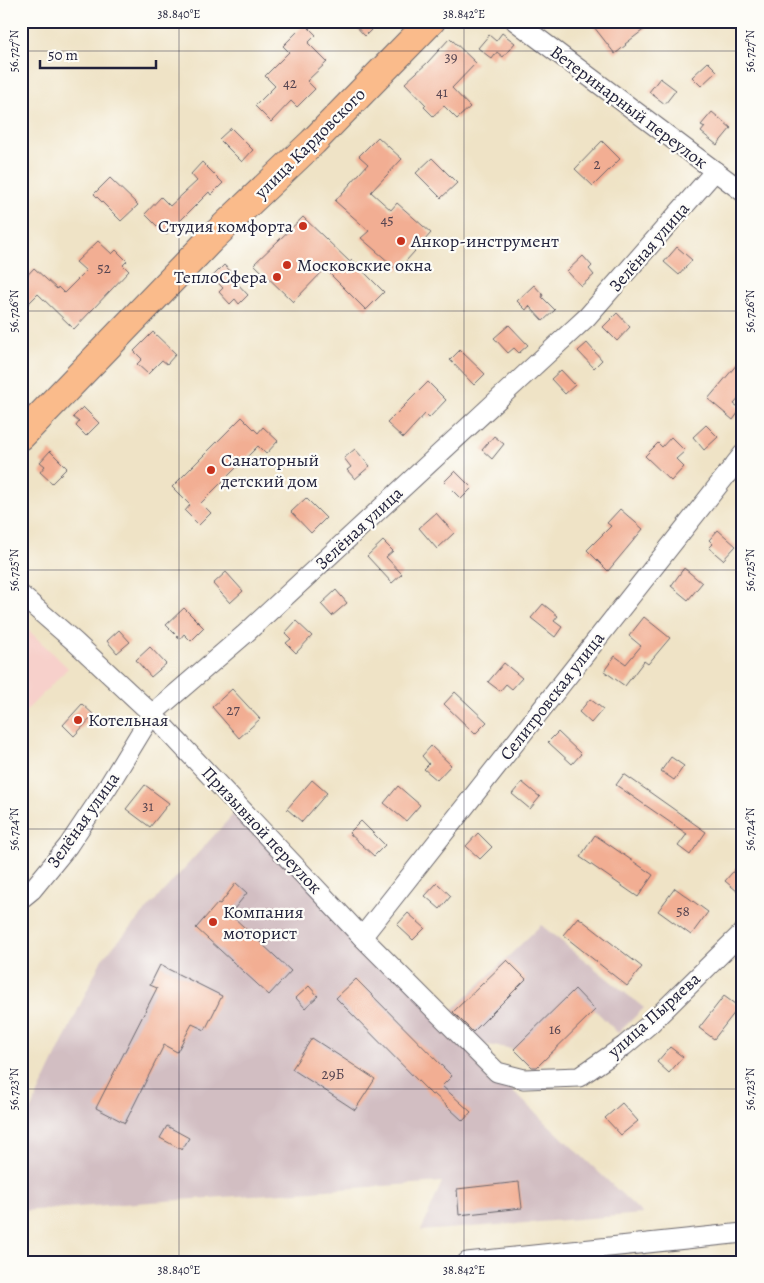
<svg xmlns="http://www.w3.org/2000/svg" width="764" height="1283" viewBox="0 0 764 1283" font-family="Alegreya,serif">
	<rect width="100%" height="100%" fill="#fdfcf7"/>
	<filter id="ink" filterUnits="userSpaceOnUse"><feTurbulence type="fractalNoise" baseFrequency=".02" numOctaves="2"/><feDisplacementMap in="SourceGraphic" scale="10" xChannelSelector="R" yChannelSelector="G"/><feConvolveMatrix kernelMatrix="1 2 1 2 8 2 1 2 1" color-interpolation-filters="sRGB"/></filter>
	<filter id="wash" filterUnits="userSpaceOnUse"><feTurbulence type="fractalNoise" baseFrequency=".0096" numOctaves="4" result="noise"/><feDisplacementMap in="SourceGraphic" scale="20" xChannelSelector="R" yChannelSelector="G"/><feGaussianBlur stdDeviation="1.12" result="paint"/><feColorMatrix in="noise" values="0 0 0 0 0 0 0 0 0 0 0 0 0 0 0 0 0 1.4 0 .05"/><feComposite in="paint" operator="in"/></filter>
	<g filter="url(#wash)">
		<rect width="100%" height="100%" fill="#efe3c6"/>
		<polygon fill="#f7d0cb" points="21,623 68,668 21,716"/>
		<g fill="#d2bec2">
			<polygon points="238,809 517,1095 643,1214 421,1231 442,1182 21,1211 21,1130 102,959"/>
			<polygon points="541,925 644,1008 618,1033 595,1010 534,1070 514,1049 481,1044 451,1011"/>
		</g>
		<g id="blocks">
			<g fill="#f2ae93">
				<polygon points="351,21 380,21 365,36"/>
				<polygon points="602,21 655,21 625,44 626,45 615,54 594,27"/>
				<polygon points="305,24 316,35 308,43 327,62 307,81 315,89 297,107 291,101 271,122 255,106 275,86 265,76 289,52 283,46"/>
				<polygon points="502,33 515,43 503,57 497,52 492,59 478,48 489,35 496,41"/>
				<polygon points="450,38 476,63 452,88 470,107 457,119 444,106 433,116 424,107 426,105 405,83 427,63"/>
				<polygon points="708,62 717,71 701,86 692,77"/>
				<polygon points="660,78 676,90 665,104 649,92"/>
				<polygon points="712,112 731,128 717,145 701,132 705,127 701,125"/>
				<polygon points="231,128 253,150 242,162 219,139"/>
				<polygon points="378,137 402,159 371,192 391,210 397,203 431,233 398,270 361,238 369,231 335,201 368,164 359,156"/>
				<polygon points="602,141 620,159 593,186 575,169"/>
				<polygon points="432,158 457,183 441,198 416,173"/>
				<polygon points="202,162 223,183 211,195 209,192 166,235 145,214 161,197 170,206 197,181 191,174"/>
				<polygon points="110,178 138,205 121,221 94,194"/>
				<polygon points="303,217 350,262 352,260 384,292 366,310 325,269 293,302 254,264"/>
				<polygon points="98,241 112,254 116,250 127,261 123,265 129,271 74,329 38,294 21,311 21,282 34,268 57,289 58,287 64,293 86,271 76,262"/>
				<polygon points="677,247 692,260 679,275 664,262"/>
				<polygon points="583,256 592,266 589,269 594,275 581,286 567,271"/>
				<polygon points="224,265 239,279 236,282 248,295 239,304 235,299 230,304 219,292 223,288 212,277"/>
				<polygon points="534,285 543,295 542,297 555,310 543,321 529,306 526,310 517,301"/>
				<polygon points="617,313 630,327 617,341 603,327"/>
				<polygon points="509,325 528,345 519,353 514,348 508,353 494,338"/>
				<polygon points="153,332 176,354 167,364 162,360 148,374 137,364 142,359 134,351"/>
				<polygon points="587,343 602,360 594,368 578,351"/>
				<polygon points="460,350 485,374 474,385 450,360"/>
				<polygon points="743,357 743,394 734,404 741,409 733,420 708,399"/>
				<polygon points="561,370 575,385 565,394 551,379"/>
				<polygon points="428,382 446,400 429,418 425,414 403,438 387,423"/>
				<polygon points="83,407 99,423 86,436 76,426 79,422 73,417"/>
				<polygon points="242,417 258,433 263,427 278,441 266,454 258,446 201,503 211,513 199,525 185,511 190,505 172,487"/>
				<polygon points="706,425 718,437 704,450 693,437"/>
				<polygon points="494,436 504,444 492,459 482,450"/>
				<polygon points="671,437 685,451 676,459 684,467 671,481 645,456 658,443 662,447"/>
				<polygon points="355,449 370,466 355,479 347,470 351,467 344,458"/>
				<polygon points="50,451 67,468 52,483 40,472 45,466 40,462"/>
				<polygon points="455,471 472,488 461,499 444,482"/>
				<polygon points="306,498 326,518 311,533 291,512"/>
				<polygon points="620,509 643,529 608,571 587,550 611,526 607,523"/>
				<polygon points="436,513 454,533 437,549 419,528"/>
				<polygon points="718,530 736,546 723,560 709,548 713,544 709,540"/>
				<polygon points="383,541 393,551 386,557 402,574 392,583 367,556"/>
				<polygon points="684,568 702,583 688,600 671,586"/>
				<polygon points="226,572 243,591 230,603 213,584"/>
				<polygon points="336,590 347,603 332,616 321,604"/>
				<polygon points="543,604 558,616 554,621 562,627 555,637 531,618"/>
				<polygon points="184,608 204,628 191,641 184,634 180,639 166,625"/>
				<polygon points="644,617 670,638 648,664 644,661 625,686 604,671 615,656 626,664 641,646 629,636"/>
				<polygon points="296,621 312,636 296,653 286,643 291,639 285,633"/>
				<polygon points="119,630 130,642 117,653 107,641"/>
				<polygon points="150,647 166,664 151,677 136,660"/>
				<polygon points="504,663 522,678 512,689 506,684 500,691 488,682"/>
				<polygon points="232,689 260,719 239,738 212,707"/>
				<polygon points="455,692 487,722 475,734 444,704"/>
				<polygon points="590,699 603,709 591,723 579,712"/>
				<polygon points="82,704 94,715 74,736 63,725"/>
				<polygon points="558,732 581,754 572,764 548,742"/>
				<polygon points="431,746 451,765 437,780 424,769 429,764 422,756"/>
				<polygon points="671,757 684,766 674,780 661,771"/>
				<polygon points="624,774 706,832 690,855 678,846 687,834 616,785"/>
				<polygon points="312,780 327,793 302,822 287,809"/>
				<polygon points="522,782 540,797 530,809 512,794"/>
				<polygon points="145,785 169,803 150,827 126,809"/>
				<polygon points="398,786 420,805 406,821 384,803"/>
				<polygon points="361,821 385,845 374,856 349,833"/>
				<polygon points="478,833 492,847 480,859 466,846"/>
				<polygon points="595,835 653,875 638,897 580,857"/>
				<polygon points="743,860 743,896 725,881"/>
				<polygon points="236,883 247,893 230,914 291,971 269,995 196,928 218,903 220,904"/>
				<polygon points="437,883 451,896 440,909 425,896"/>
				<polygon points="675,888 708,912 691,935 658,911"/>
				<polygon points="408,913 425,928 413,940 397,925"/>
				<polygon points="578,917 642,967 627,986 563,935"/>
				<polygon points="507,960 526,979 473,1032 453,1012"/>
				<polygon points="160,965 222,996 205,1030 192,1024 177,1052 164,1045 125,1123 96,1108 157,988 150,985"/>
				<polygon points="356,979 452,1076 442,1086 471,1112 463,1121 434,1094 432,1095 336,998"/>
				<polygon points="309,986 318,996 305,1008 296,998"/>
				<polygon points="575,989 595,1010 537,1067 532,1067 514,1049"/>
				<polygon points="724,996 739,1007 714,1039 699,1028"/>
				<polygon points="312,1038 375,1079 355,1110 292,1069"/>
				<polygon points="670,1047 683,1057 669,1073 657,1062"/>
				<polygon points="622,1103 638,1121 621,1135 605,1118"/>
				<polygon points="167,1126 189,1138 182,1150 160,1138"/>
				<polygon points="519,1182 522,1208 459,1215 457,1189"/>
			</g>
		</g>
	</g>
	<g filter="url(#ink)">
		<use href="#blocks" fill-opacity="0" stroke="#6a666c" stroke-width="1"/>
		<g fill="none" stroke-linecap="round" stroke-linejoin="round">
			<defs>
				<g id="minor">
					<polyline points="515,21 743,192"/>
					<polyline points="21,595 75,642 152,714 362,937 497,1072 524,1079 579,1077 624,1046 650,1024 743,932"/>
					<polyline points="21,899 32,890 68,846 107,788 152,714 245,634 587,317 715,171"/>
					<polyline points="362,937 743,454"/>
					<polyline points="467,1262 743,1233"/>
				</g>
				<polyline id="primary" points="21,436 210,240 313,142 431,21"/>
			</defs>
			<use href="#minor" stroke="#6a666c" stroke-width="21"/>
			<use href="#primary" stroke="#6a666c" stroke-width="30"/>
			<use href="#minor" stroke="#fff" stroke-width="19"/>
			<use href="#primary" stroke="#fabb8b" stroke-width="28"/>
		</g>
	</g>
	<path fill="none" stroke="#22223b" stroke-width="1" stroke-opacity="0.45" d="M 179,21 L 179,1262M 464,21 L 464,1262M 21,51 L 743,51M 21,311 L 743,311M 21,570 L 743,570M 21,829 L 743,829M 21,1089 L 743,1089"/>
	<g fill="#c8321e" stroke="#fdfcf7" stroke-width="2">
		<circle cx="303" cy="226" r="5"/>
		<circle cx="401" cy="241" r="5"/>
		<circle cx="287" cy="265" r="5"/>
		<circle cx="277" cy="277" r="5"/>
		<circle cx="211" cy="470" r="5"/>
		<circle cx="78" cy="720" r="5"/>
		<circle cx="213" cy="922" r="5"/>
	</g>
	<g text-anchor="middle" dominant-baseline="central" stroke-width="4.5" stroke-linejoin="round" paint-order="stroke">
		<g font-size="15" fill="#564551">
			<text x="451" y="57">39</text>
			<text x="290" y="83">42</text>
			<text x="442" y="92">41</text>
			<text x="597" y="164">2</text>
			<text x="387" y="220">45</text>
			<text x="104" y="268">52</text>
			<text x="233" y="710">27</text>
			<text x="148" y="806">31</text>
			<text x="683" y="911">58</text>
			<text x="555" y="1029">16</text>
			<text x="333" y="1074">29Б</text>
		</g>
		<g font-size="18" fill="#22223b" stroke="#fdfcf7">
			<text transform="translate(629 107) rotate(37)">Ветеринарный переулок</text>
			<text transform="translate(310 143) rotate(-45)">улица Кардовского</text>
			<text transform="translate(649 247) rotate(-49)">Зелёная улица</text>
			<text transform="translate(359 528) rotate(-43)">Зелёная улица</text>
			<text transform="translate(552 696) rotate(-52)">Селитровская улица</text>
			<text transform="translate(83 820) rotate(-55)">Зелёная улица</text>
			<text transform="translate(262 830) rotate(47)">Призывной переулок</text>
			<text transform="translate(654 1015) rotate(-42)">улица Пыряева</text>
		</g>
		<g font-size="18" fill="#22223b" stroke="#fdfcf7" text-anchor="start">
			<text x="293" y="226" text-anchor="end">Студия комфорта</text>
			<text x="411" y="241">Анкор-инструмент</text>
			<text x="297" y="265">Московские окна</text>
			<text x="267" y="277" text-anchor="end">ТеплоСфера</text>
			<text x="221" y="460">Санаторный<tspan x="221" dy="21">детский дом</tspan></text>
			<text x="88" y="720">Котельная</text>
			<text x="223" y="912">Компания<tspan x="223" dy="21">моторист</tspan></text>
		</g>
	</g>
	<rect width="764" height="1283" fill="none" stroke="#fdfcf7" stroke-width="55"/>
	<path d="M40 60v8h116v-8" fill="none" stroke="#22223b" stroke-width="2.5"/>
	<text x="48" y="60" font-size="15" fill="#22223b" stroke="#fdfcf7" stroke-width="4" paint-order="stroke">50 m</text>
	<rect x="28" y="28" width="708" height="1228" fill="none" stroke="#22223b" stroke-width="2"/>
	<g font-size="12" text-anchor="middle" fill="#22223b">
		<text x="179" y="18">38.840°E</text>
		<text x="464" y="18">38.842°E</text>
		<text transform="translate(14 51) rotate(-90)" y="4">56.727°N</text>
		<text transform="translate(750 51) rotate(-90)" y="4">56.727°N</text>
		<text transform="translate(14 311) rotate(-90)" y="4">56.726°N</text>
		<text transform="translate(750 311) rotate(-90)" y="4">56.726°N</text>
		<text transform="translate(14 570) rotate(-90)" y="4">56.725°N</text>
		<text transform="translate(750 570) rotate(-90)" y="4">56.725°N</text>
		<text transform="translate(14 829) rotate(-90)" y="4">56.724°N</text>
		<text transform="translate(750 829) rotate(-90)" y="4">56.724°N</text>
		<text transform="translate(14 1089) rotate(-90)" y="4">56.723°N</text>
		<text transform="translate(750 1089) rotate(-90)" y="4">56.723°N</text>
		<text x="179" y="1274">38.840°E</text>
		<text x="464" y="1274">38.842°E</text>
	</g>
</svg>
